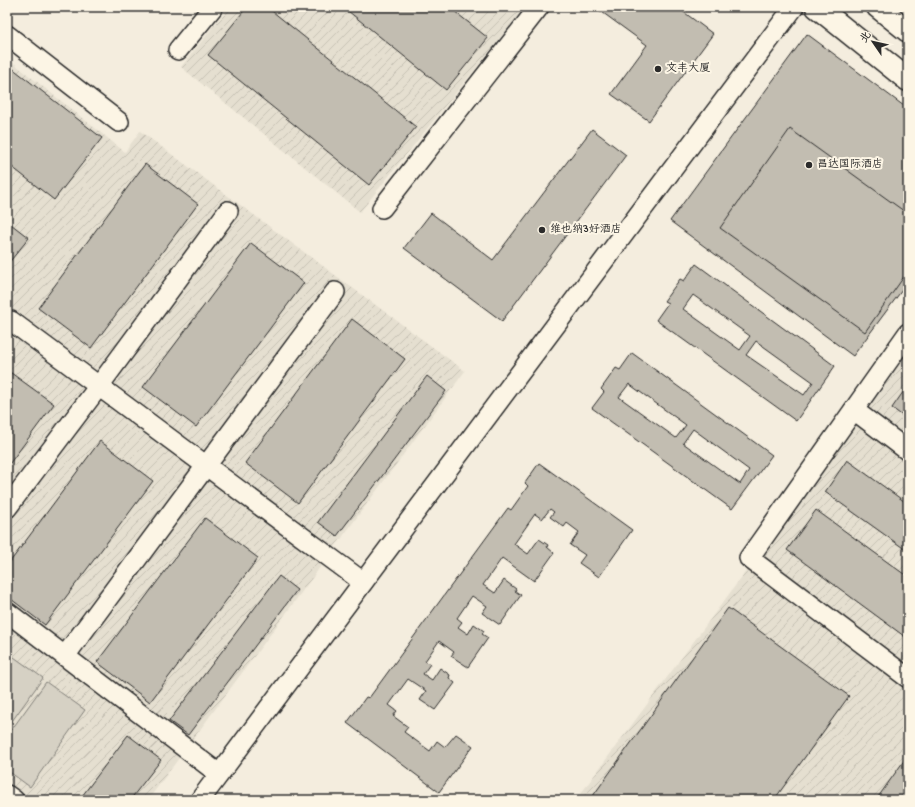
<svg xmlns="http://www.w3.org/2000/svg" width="915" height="807" viewBox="0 0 915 807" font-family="'Gochi Hand','LXGW WenKai TC',sans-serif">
	<defs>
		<pattern id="industrial-furrows" width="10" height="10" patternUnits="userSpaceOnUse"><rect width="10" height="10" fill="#e5dfd0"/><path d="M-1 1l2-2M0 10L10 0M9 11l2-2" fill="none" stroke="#c5c0b3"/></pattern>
	</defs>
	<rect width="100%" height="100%" fill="#f4edde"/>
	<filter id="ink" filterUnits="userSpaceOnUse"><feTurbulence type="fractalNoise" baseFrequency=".025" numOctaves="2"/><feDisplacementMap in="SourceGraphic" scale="8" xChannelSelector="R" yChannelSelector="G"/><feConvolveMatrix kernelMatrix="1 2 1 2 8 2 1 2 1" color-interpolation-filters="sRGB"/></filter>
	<g filter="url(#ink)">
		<g fill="url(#industrial-furrows)">
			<polygon points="229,7 525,7 360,212 181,67"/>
			<polygon points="7,58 125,152 140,131 465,371 148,800 7,800"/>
			<polygon points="908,353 908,800 576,800"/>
		</g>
		<g fill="#d6d1c4" stroke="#807e78">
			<polygon points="7,652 43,678 7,728"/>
			<polygon points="46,682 85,710 30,787 7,770 7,736"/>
		</g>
		<g fill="#c2bdb1" stroke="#2b2b2b" fill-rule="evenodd">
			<polygon points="247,7 267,7 416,127 369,185 208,55"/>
			<polygon points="343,7 449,7 488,38 446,90"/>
			<polygon points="595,7 677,7 713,34 649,121 611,94 647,45"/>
			<polygon points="807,34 908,109 908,282 853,356 670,221"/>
			<polygon points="7,64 102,138 54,200 7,163"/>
			<polygon points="592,129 626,155 502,321 404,248 431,213 493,260"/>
			<polygon points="790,129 908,214 908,271 865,332 720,228"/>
			<polygon points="145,164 198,204 91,348 38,308"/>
			<polygon points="7,221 29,238 7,265"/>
			<polygon points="251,243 304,283 196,427 143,387"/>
			<path d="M 696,264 L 835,366 L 796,421 L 656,320 L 668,303 L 664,301 L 680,279 L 684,281 ZM 693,295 L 750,336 L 740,350 L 683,309 ZM 756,341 L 813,382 L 804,395 L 746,355 Z"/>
			<polygon points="352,319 405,359 298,503 245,463"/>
			<path d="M 632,353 L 772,455 L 732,509 L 592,408 L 604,392 L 601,389 L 616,368 L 620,370 ZM 629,384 L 686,425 L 676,438 L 619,397 ZM 693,429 L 749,470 L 740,484 L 683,443 Z"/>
			<polygon points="7,370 54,404 7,467"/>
			<polygon points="427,376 446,391 337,536 318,522"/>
			<polygon points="908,385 908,420 892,408"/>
			<polygon points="100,441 153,481 45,625 7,596 7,566"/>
			<polygon points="847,460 908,504 908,547 906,550 825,492"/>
			<polygon points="539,463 632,530 599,577 579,563 585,555 570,545 579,532 567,523 564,527 550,517 554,512 550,509 542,519 535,514 514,544 528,554 539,539 548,545 547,547 554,553 534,581 502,558 483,585 495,593 504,580 516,589 515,591 521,595 500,625 482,613 487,606 472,596 457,618 462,622 458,627 468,634 474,624 484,631 482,634 488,638 468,667 451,656 454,652 439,641 425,661 430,664 423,674 432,680 440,668 450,675 449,678 455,683 435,710 420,700 426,691 408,679 389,705 397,711 393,716 408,727 404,732 430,751 437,741 445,747 456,734 473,746 439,792 347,723 366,697 369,698 508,508 511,510 528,486 525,483"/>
			<polygon points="816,510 908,577 908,639 787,550"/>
			<polygon points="205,518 258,558 150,702 97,662"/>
			<polygon points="279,576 297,590 188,735 169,721"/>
			<polygon points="728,608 849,696 774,800 590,800"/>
			<polygon points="128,735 161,760 130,800 79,800"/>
			<polygon points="908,755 908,800 876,800"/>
		</g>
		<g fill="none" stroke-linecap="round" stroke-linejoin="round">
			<defs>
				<g id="minor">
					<polyline points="7,35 119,122"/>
					<polyline points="178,50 213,7"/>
					<polyline points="382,208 539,7"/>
					<polyline points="11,321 363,582"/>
					<polyline points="908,333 749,558 908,678"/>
					<polyline points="854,410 908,451"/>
					<polyline points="7,508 99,386 228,211"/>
					<polyline points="7,612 219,774"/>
					<polyline points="65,656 335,292"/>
					<polyline points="7,795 14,800"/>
					<polyline points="200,800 794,7"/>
				</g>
				<g id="major">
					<polyline points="817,7 908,80"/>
					<polyline points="878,7 908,31"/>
				</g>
			</defs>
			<use href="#minor" stroke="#2b2b2b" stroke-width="22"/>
			<use href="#major" stroke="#2b2b2b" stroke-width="25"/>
			<use href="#minor" stroke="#fcf5e5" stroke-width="19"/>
			<use href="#major" stroke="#fcf5e5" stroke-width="22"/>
		</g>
	</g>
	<g fill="#2b2b2b" stroke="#fcf5e5" stroke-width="1.5">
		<circle cx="658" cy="69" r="4"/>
		<circle cx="809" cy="165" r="4"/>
		<circle cx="542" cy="230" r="4"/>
	</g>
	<g text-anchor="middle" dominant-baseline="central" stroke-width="4" stroke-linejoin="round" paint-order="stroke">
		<g font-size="11" fill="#2b2b2b" stroke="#fcf5e5" text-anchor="start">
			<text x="666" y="69">文丰大厦</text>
			<text x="817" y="165">昌达国际酒店</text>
			<text x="550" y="230">维也纳3好酒店</text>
		</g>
	</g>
	<rect width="915" height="807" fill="none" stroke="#fcf5e5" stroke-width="24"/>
	<rect x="12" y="12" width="891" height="783" fill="none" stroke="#2b2b2b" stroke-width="1.5" filter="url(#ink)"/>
	<g transform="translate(873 42) rotate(304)" stroke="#fcf5e5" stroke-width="3" paint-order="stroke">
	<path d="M0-3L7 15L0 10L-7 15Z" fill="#2b2b2b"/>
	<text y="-6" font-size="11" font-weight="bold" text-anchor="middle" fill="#2b2b2b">北</text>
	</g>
</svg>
